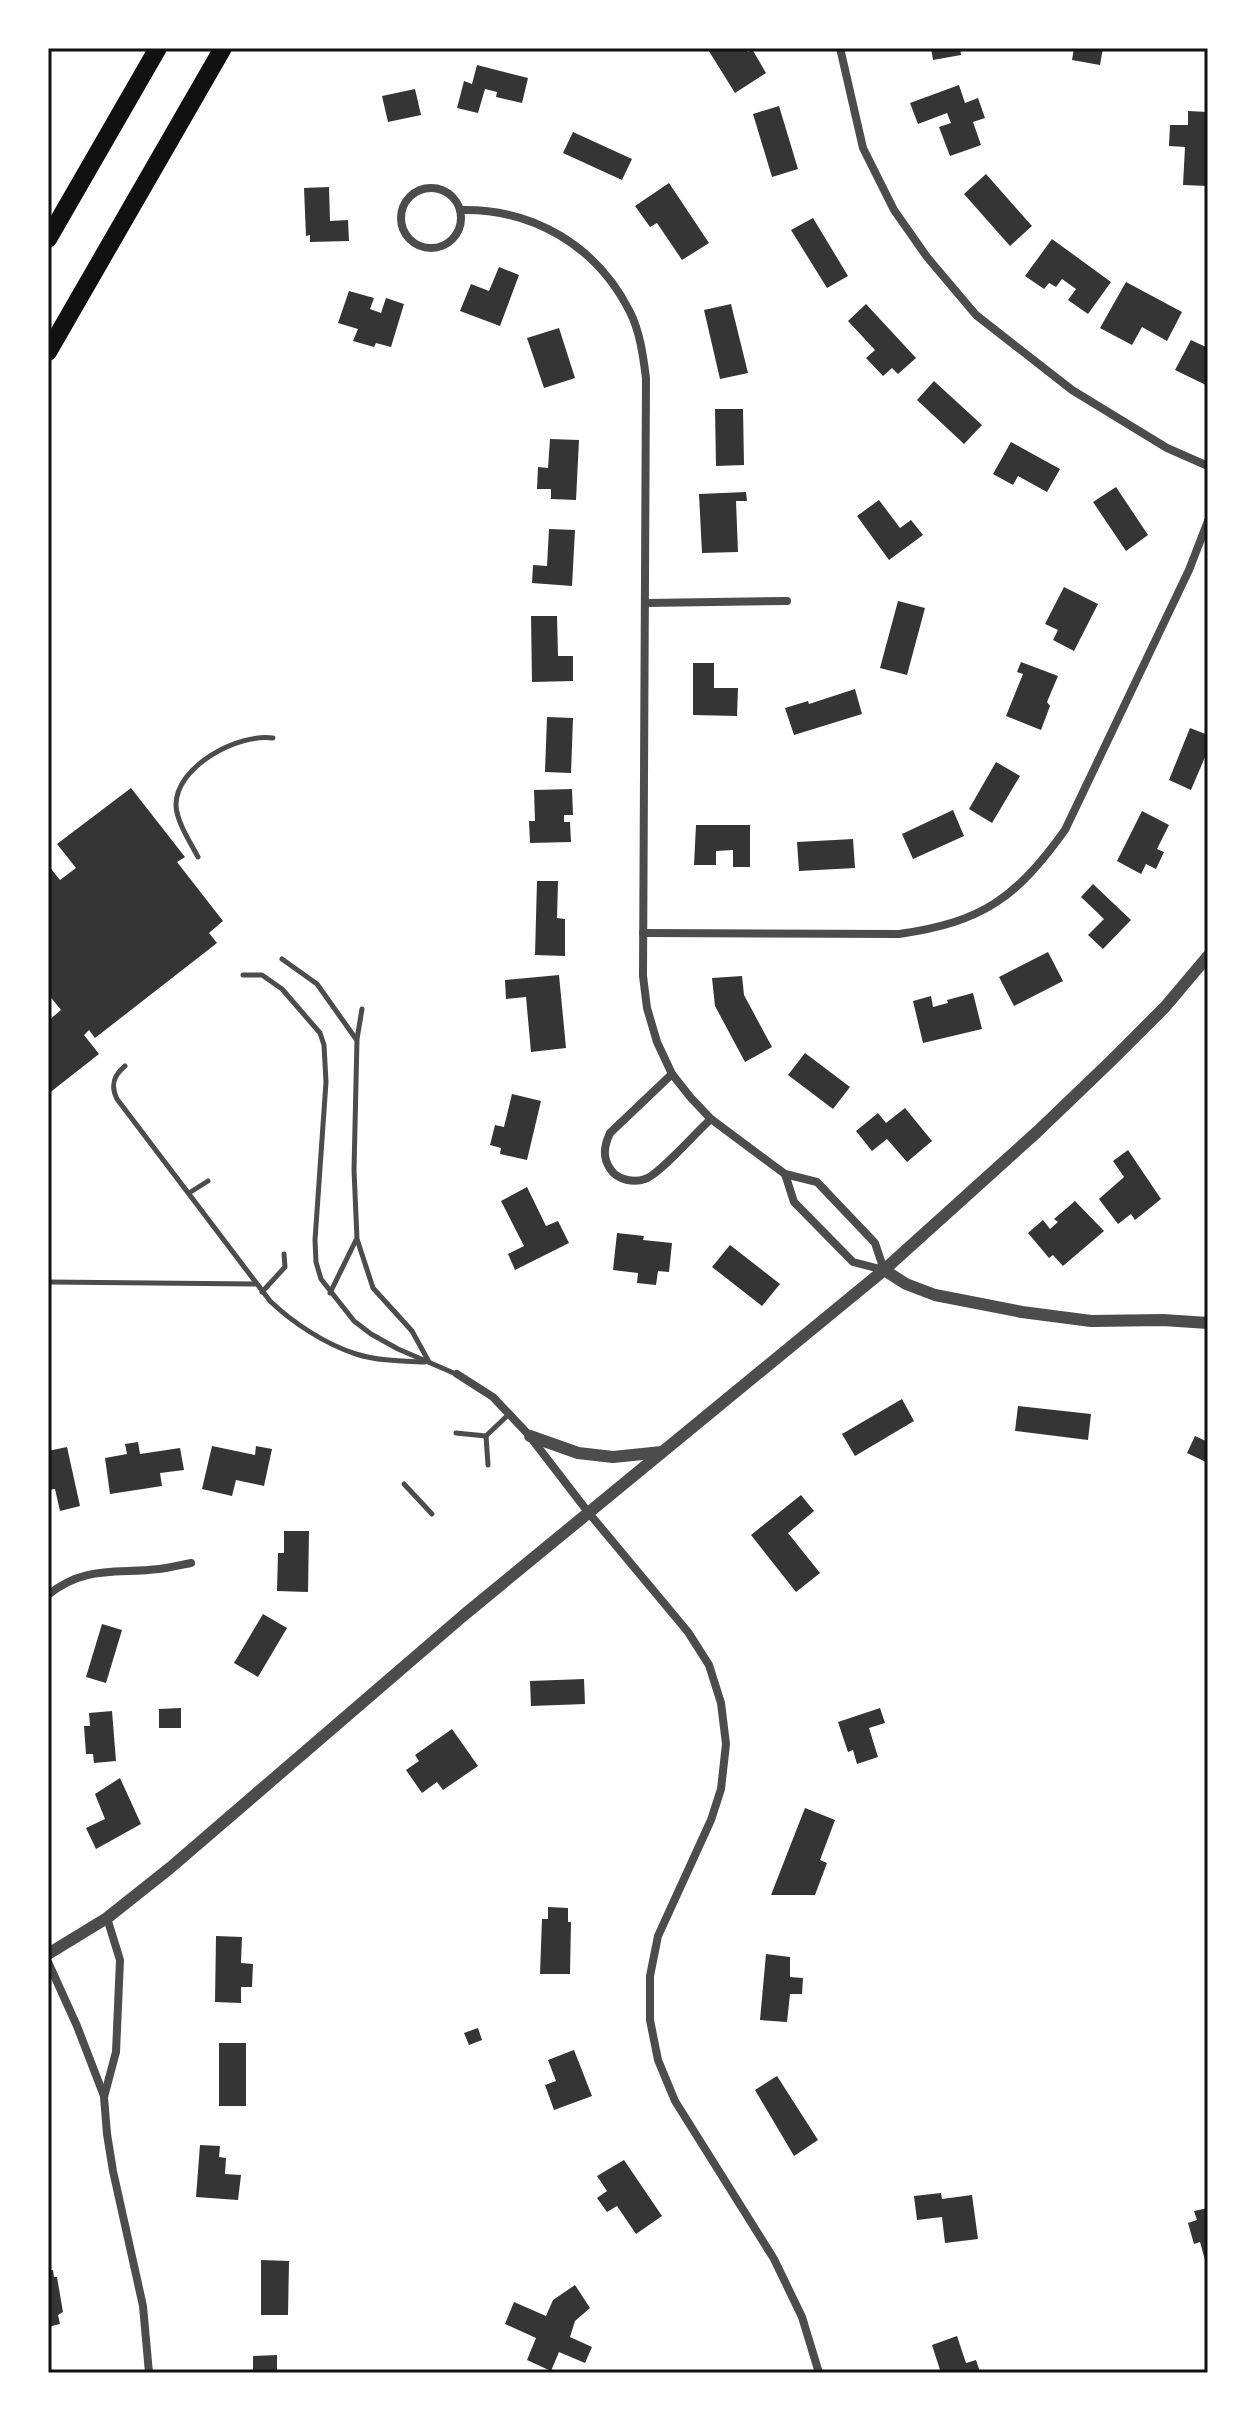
<svg xmlns="http://www.w3.org/2000/svg" width="1256" height="2421" viewBox="0 0 1256 2421" font-family="'Archivo Narrow',sans-serif">
	<rect width="100%" height="100%" fill="#fff"/>
	<g fill="#353535">
		<polygon points="707,48 746,48 748,52 752,49 766,73 735,93"/>
		<polygon points="931,48 960,48 961,55 933,60"/>
		<polygon points="1074,48 1103,48 1100,65 1072,60"/>
		<polygon points="477,65 528,78 522,103 496,97 497,92 485,89 478,113 457,108 464,81 472,84"/>
		<polygon points="959,85 965,103 978,98 985,118 973,122 981,145 950,156 939,127 951,123 947,113 918,124 910,103"/>
		<polygon points="415,89 421,115 388,122 382,96"/>
		<polygon points="779,106 798,169 772,177 753,114"/>
		<polygon points="1188,111 1208,112 1208,186 1183,185 1185,147 1169,146 1170,125 1188,125"/>
		<polygon points="573,132 632,159 622,180 563,153"/>
		<polygon points="986,174 1032,226 1010,246 964,194"/>
		<polygon points="669,183 709,243 682,260 657,223 650,227 635,206"/>
		<polygon points="329,187 330,221 348,220 349,241 310,242 310,235 306,236 304,188"/>
		<polygon points="813,218 848,276 827,288 791,230"/>
		<polygon points="1052,239 1111,282 1088,314 1068,300 1076,289 1062,279 1056,287 1049,283 1044,289 1025,276"/>
		<polygon points="499,267 519,275 500,326 460,311 471,284 489,291"/>
		<polygon points="1126,282 1182,312 1167,341 1142,327 1132,345 1100,328"/>
		<polygon points="349,291 374,298 370,309 381,313 386,298 404,304 391,347 376,343 374,347 353,341 358,329 338,323"/>
		<polygon points="731,304 748,373 720,379 704,310"/>
		<polygon points="866,304 916,358 898,374 892,368 883,376 866,358 875,350 848,321"/>
		<polygon points="559,328 575,378 544,388 527,338"/>
		<polygon points="1191,340 1208,348 1208,386 1175,370"/>
		<polygon points="934,381 982,425 964,444 917,400"/>
		<polygon points="715,409 743,409 744,465 716,466"/>
		<polygon points="550,439 579,440 576,500 551,499 551,489 537,489 538,467 548,468"/>
		<polygon points="1011,442 1060,469 1047,492 1018,476 1013,485 993,474"/>
		<polygon points="1116,487 1148,535 1126,551 1093,502"/>
		<polygon points="746,492 747,501 736,501 738,552 702,553 699,494"/>
		<polygon points="879,500 900,528 911,520 923,535 889,560 857,516"/>
		<polygon points="549,529 575,530 572,586 532,583 533,565 547,566"/>
		<polygon points="1064,587 1098,604 1074,651 1053,640 1058,630 1045,624"/>
		<polygon points="898,601 925,608 907,675 880,668"/>
		<polygon points="531,616 557,616 558,656 573,656 573,681 532,682"/>
		<polygon points="1021,662 1058,676 1047,702 1050,706 1041,730 1006,716 1023,674 1017,672"/>
		<polygon points="693,663 714,663 714,688 738,688 737,716 693,715"/>
		<polygon points="855,689 862,714 794,735 785,708 808,701 809,704"/>
		<polygon points="547,717 573,718 571,773 545,772"/>
		<polygon points="1190,728 1208,735 1208,750 1191,790 1169,780"/>
		<polygon points="996,762 1020,776 992,823 969,809"/>
		<polygon points="131,788 185,857 177,862 223,921 209,933 217,943 95,1038 89,1030 84,1035 99,1054 48,1094 48,1021 61,1010 48,994 48,865 60,880 76,868 57,844"/>
		<polygon points="572,789 573,815 564,815 564,822 570,822 571,842 530,843 529,821 535,821 534,790"/>
		<polygon points="953,810 964,836 913,859 902,834"/>
		<polygon points="1142,811 1169,825 1157,849 1164,852 1156,869 1146,864 1141,874 1117,861"/>
		<polygon points="696,825 750,825 750,867 733,867 733,850 716,851 716,865 694,865"/>
		<polygon points="853,839 855,868 799,871 797,842"/>
		<polygon points="537,881 558,881 557,918 565,919 565,956 535,955"/>
		<polygon points="1093,884 1131,920 1103,949 1088,935 1104,919 1081,897"/>
		<polygon points="1048,952 1063,981 1014,1006 999,977"/>
		<polygon points="559,975 566,1048 531,1052 526,997 506,999 505,980"/>
		<polygon points="742,976 744,995 772,1047 745,1062 715,1006 712,978"/>
		<polygon points="973,993 982,1029 923,1043 913,1001 931,996 933,1007 948,1003 947,1000"/>
		<polygon points="805,1053 850,1087 833,1109 788,1075"/>
		<polygon points="512,1094 541,1101 527,1160 500,1154 501,1148 490,1145 495,1125 504,1127"/>
		<polygon points="905,1108 932,1141 907,1162 887,1139 872,1151 856,1131 878,1113 886,1123"/>
		<polygon points="1128,1150 1161,1199 1135,1220 1131,1214 1118,1224 1099,1199 1124,1177 1113,1161"/>
		<polygon points="527,1187 546,1226 558,1221 569,1243 515,1270 508,1254 524,1246 501,1201"/>
		<polygon points="1075,1201 1104,1231 1063,1266 1053,1255 1049,1258 1028,1233 1043,1220 1050,1229 1058,1222 1054,1219"/>
		<polygon points="617,1233 644,1236 643,1240 672,1243 669,1272 658,1271 656,1285 637,1283 638,1273 613,1270"/>
		<polygon points="730,1245 780,1284 762,1306 712,1267"/>
		<polygon points="902,1399 914,1421 855,1456 842,1434"/>
		<polygon points="1018,1406 1091,1414 1088,1440 1015,1431"/>
		<polygon points="1195,1436 1208,1442 1208,1463 1187,1453"/>
		<polygon points="138,1442 140,1454 180,1448 184,1470 160,1473 162,1486 110,1494 105,1458 127,1454 125,1444"/>
		<polygon points="212,1446 255,1455 256,1446 272,1449 264,1486 236,1480 232,1496 202,1489"/>
		<polygon points="67,1447 80,1506 60,1511 55,1489 48,1490 48,1451"/>
		<polygon points="801,1495 814,1511 788,1533 820,1573 796,1592 751,1535"/>
		<polygon points="284,1531 309,1531 308,1592 277,1591 278,1553 284,1553"/>
		<polygon points="263,1614 287,1628 258,1677 234,1663"/>
		<polygon points="102,1624 122,1630 106,1683 86,1677"/>
		<polygon points="584,1679 585,1704 531,1706 530,1681"/>
		<polygon points="181,1708 181,1728 159,1728 159,1709"/>
		<polygon points="880,1708 885,1723 869,1728 878,1757 857,1764 853,1750 848,1752 838,1722"/>
		<polygon points="112,1711 116,1761 94,1763 93,1754 86,1754 84,1726 90,1726 89,1713"/>
		<polygon points="452,1729 478,1766 443,1790 437,1782 422,1793 406,1770 419,1761 415,1755"/>
		<polygon points="120,1778 141,1824 96,1849 86,1828 105,1819 95,1794"/>
		<polygon points="805,1808 835,1820 820,1860 827,1863 815,1895 771,1895"/>
		<polygon points="548,1907 568,1908 568,1922 571,1922 570,1974 540,1974 542,1919 548,1919"/>
		<polygon points="216,1936 242,1937 241,1963 253,1964 252,1987 241,1987 241,2003 215,2002"/>
		<polygon points="766,1954 790,1957 790,1977 803,1978 802,1994 790,1994 787,2022 760,2020"/>
		<polygon points="478,2028 482,2040 469,2045 464,2033"/>
		<rect x="219" y="2043" width="27" height="63"/>
		<polygon points="574,2050 592,2096 554,2110 545,2085 556,2081 548,2060"/>
		<polygon points="777,2076 818,2140 794,2156 755,2090"/>
		<polygon points="200,2145 220,2146 219,2157 226,2158 225,2174 241,2175 238,2200 196,2197"/>
		<polygon points="624,2160 662,2216 636,2234 617,2206 607,2212 597,2198 607,2191 597,2176"/>
		<polygon points="941,2193 942,2199 972,2195 978,2239 945,2243 942,2217 917,2220 914,2196"/>
		<polygon points="1208,2208 1208,2266 1207,2267 1200,2242 1194,2244 1188,2223 1197,2220 1194,2211"/>
		<polygon points="261,2260 289,2261 288,2315 261,2315"/>
		<polygon points="53,2270 54,2277 57,2277 63,2312 58,2315 60,2324 48,2327 48,2271"/>
		<polygon points="575,2285 590,2308 575,2321 570,2337 592,2347 585,2363 559,2352 551,2371 527,2360 536,2338 505,2324 514,2302 546,2316 553,2300"/>
		<polygon points="957,2336 966,2363 976,2360 980,2372 941,2373 932,2345"/>
		<polygon points="277,2355 277,2373 253,2373 253,2356"/>
	</g>
	<g fill="none" stroke-linecap="round" stroke-linejoin="round">
		<g stroke="#4c4c4c" stroke-width="5">
			<path d="M 198,857 C 190,842 177,822 176,806 C 175,766 239,733 273,738"/>
			<polyline points="282,959 317,984 356,1039"/>
			<polyline points="243,975 262,975 282,989 320,1033 324,1045 326,1082 315,1240 316,1262 321,1279 354,1321 371,1334 398,1349 456,1374"/>
			<polyline points="362,1009 357,1039 354,1170 357,1239 373,1288 412,1331 429,1362"/>
			<path d="M 125,1066 C 114,1075 110,1085 117,1099 L 270,1301 C 293,1323 325,1344 356,1354 C 378,1361 402,1361 425,1362"/>
			<polyline points="189,1193 208,1181"/>
			<polyline points="48,1282 257,1284"/>
			<polyline points="262,1292 285,1267 284,1254"/>
			<polyline points="330,1293 356,1240"/>
			<polyline points="456,1433 486,1436 510,1413"/>
			<polyline points="486,1436 488,1465"/>
			<polyline points="404,1484 432,1514"/>
		</g>
		<g stroke="#4c4c4c" stroke-width="8">
			<polyline points="840,48 863,148 894,210 927,257 976,315 1072,390 1167,448 1208,466"/>
			<circle cx="431" cy="218" r="30"/>
			<path d="M 460,210 C 533,208 597,246 630,312 C 640,332 643,355 646,378 L 643,976 L 647,1008 L 657,1042 L 672,1074 L 691,1098 L 711,1119 L 785,1174 L 817,1182 L 875,1243 L 884,1270"/>
			<polyline points="646,603 787,601"/>
			<path d="M 643,933 L 899,934 C 983,922 1016,898 1065,830 L 1189,570 L 1208,521"/>
			<path d="M 672,1074 L 610,1133 C 604,1146 602,1158 611,1170 C 618,1180 634,1183 645,1179 C 658,1176 698,1130 711,1119"/>
			<polyline points="785,1174 794,1202 853,1262 884,1270"/>
			<polyline points="457,1374 493,1397 528,1434 588,1512 688,1632 709,1665 721,1703 726,1744 721,1789 711,1820 658,1936 650,1976 650,2020 658,2060 675,2101 774,2259 802,2317 819,2373"/>
			<path d="M 48,1595 C 84,1565 117,1574 159,1569 C 169,1568 180,1565 191,1563"/>
			<polyline points="107,1918 120,1960 116,2052 104,2097 107,2134 113,2171 143,2306 149,2373"/>
			<polyline points="48,1962 77,2026 104,2096"/>
		</g>
		<g stroke="#4c4c4c" stroke-width="12">
			<polyline points="884,1270 906,1284 935,1295 1022,1312 1091,1321 1163,1320 1208,1323"/>
			<polyline points="530,1436 578,1453 613,1457 662,1452"/>
			<polyline points="48,1954 107,1918 170,1868 464,1615 884,1270 1038,1131 1113,1059 1165,1007 1208,956"/>
		</g>
		<g stroke="#111" stroke-width="18">
			<polyline points="48,239 158,48"/>
			<polyline points="48,352 223,48"/>
		</g>
	</g>
	<rect width="1256" height="2421" fill="none" stroke="#ffffff" stroke-width="100"/>
	<rect x="50" y="50" width="1156" height="2321" fill="none" stroke="#111" stroke-width="3"/>
</svg>
